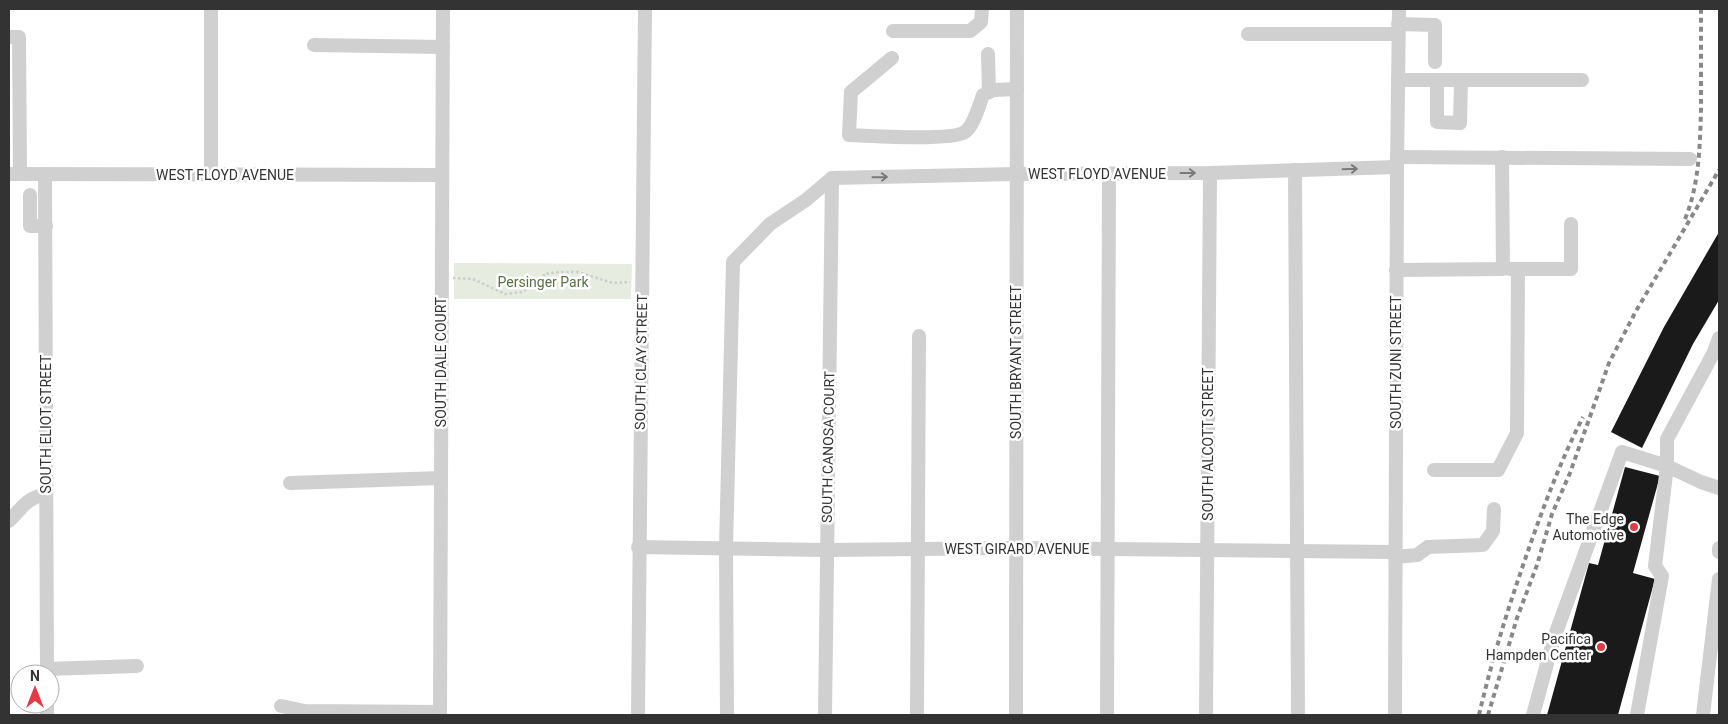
<svg xmlns="http://www.w3.org/2000/svg" width="1728" height="724" viewBox="0 0 1728 724" font-family="Roboto,sans-serif">
	<rect width="100%" height="100%" fill="#fff"/>
	<polygon fill="#e6ecdf" points="454,263 632,264 631,299 454,299"/>
	<g fill="#1a1a1a">
		<polygon points="1719,232 1719,300 1693,344 1642,448 1611,432 1664,327"/>
		<polygon points="1625,467 1660,476 1633,573 1655,579 1618,715 1547,715 1589,563 1598,565"/>
	</g>
	<g fill="none" stroke-linecap="round" stroke-linejoin="round">
		<polyline stroke="#cdcdcd" stroke-width="2.5" stroke-dasharray="2.5 2.5" stroke-linecap="butt" points="453,278 473,279 505,294 522,292 529,288 542,288 544,274 559,272 578,272 613,283 630,282"/>
		<g stroke="#d0d0d0" stroke-width="14">
			<polyline points="1398,24 1435,25 1435,62"/>
			<polyline points="893,31 970,31 981,22 982,9"/>
			<polyline points="1248,34 1398,34"/>
			<polyline points="9,37 19,37 20,174"/>
			<polyline points="314,45 443,47"/>
			<polyline points="988,54 989,92"/>
			<path d="M 892,58 L 851,92 L 849,135 C 870,136 952,141 965,132 C 974,126 979,105 983,95 L 994,90 L 1017,89"/>
			<polyline points="1398,80 1582,80"/>
			<polyline points="1437,80 1437,122 1460,123 1461,80"/>
			<polyline points="1397,157 1690,159"/>
			<polyline points="1295,170 1298,715"/>
			<polyline points="9,174 442,175"/>
			<polyline points="45,174 47,674"/>
			<polyline points="211,175 211,9"/>
			<polyline points="30,195 30,226 46,226"/>
			<polyline points="1510,269 1571,269 1571,224"/>
			<polyline points="1396,270 1503,269 1502,157"/>
			<polyline points="1719,338 1714,352 1667,439 1667,466 1701,482 1719,488"/>
			<polyline points="1434,470 1498,470 1517,433 1518,269"/>
			<polyline points="290,483 441,478"/>
			<path d="M 9,521 C 24,506 25,499 46,494"/>
			<polyline points="638,547 826,550 1016,548 1395,552"/>
			<polyline points="1719,548 1719,552"/>
			<polyline points="1395,557 1417,555 1428,547 1483,545 1493,531 1494,509"/>
			<polyline points="47,669 137,666"/>
			<polyline points="47,704 47,715"/>
			<polyline points="281,706 305,711 440,712"/>
			<polyline points="440,715 443,9"/>
			<polyline points="638,715 645,9"/>
			<polyline points="727,715 726,548 733,262 770,224 806,200 832,178 1016,174 1210,173 1397,167"/>
			<polyline points="825,715 832,178"/>
			<polyline points="917,715 919,336"/>
			<polyline points="1016,715 1017,9"/>
			<polyline points="1107,715 1109,174"/>
			<polyline points="1206,715 1210,173"/>
			<polyline points="1395,715 1397,167 1399,9"/>
			<polyline points="1533,715 1554,638 1622,452 1667,466 1655,566 1662,576 1637,715"/>
			<polyline points="1703,715 1719,579"/>
		</g>
		<g stroke="#888" stroke-width="4" stroke-dasharray="5 4" stroke-linecap="butt">
			<path d="M 1685,219 C 1699,186 1700,146 1701,109 C 1701,76 1701,42 1701,9"/>
			<path d="M 1479,715 C 1492,659 1509,605 1528,551 C 1544,505 1561,460 1583,417"/>
			<polyline points="1488,715 1517,618 1537,565 1552,514 1570,473 1609,363 1636,311 1719,170"/>
		</g>
	</g>
	<defs><path id="oneway-shaft" d="M-6 0H5M1.5-3L5.5 0L1.5 3" fill="none" stroke-width="1.6" stroke-linecap="round" stroke-linejoin="round" transform="scale(1.25)"/></defs>
	<g stroke="#7a7a7a">
		<use href="#oneway-shaft" transform="translate(1350 169) rotate(-2)"/>
		<use href="#oneway-shaft" transform="translate(1188 173)"/>
		<use href="#oneway-shaft" transform="translate(880 177) rotate(-1)"/>
	</g>
	<g fill="#e63946" stroke="#fff" stroke-width="2">
		<circle cx="1634" cy="527" r="5"/>
		<circle cx="1601" cy="647" r="5"/>
	</g>
	<g text-anchor="middle" dominant-baseline="central" stroke-width="5" stroke-linejoin="round" paint-order="stroke">
		<g font-size="14" fill="#333" stroke="#fff">
			<text x="1097" y="174">WEST FLOYD AVENUE</text>
			<text x="225" y="175">WEST FLOYD AVENUE</text>
			<text transform="translate(441 362) rotate(-90)">SOUTH DALE COURT</text>
			<text transform="translate(641 362) rotate(-89)">SOUTH CLAY STREET</text>
			<text transform="translate(1016 362) rotate(-90)">SOUTH BRYANT STREET</text>
			<text transform="translate(1396 362) rotate(-90)">SOUTH ZUNI STREET</text>
			<text transform="translate(46 424) rotate(-90)">SOUTH ELIOT STREET</text>
			<text transform="translate(1208 444) rotate(-90)">SOUTH ALCOTT STREET</text>
			<text transform="translate(828 447) rotate(-89)">SOUTH CANOSA COURT</text>
			<text x="1017" y="549">WEST GIRARD AVENUE</text>
		</g>
		<g font-size="14" fill="#56703f" stroke="#fff">
			<text x="543" y="282">Persinger Park</text>
		</g>
		<g font-size="14" fill="#333" stroke="#fff" text-anchor="end">
			<text x="1624" y="519">The Edge<tspan x="1624" dy="16">Automotive</tspan></text>
			<text x="1591" y="639">Pacifica<tspan x="1591" dy="16">Hampden Center</tspan></text>
		</g>
	</g>
	<rect width="1728" height="724" fill="none" stroke="#333333" stroke-width="20"/>
	<g transform="translate(35 689)"><circle r="24" fill="#ffffff" stroke="#adadad"/>
	<path d="M0-4L9 19L0 12L-9 19Z" fill="#e63946"/>
	<text y="-8" font-size="14" font-weight="bold" text-anchor="middle" fill="#333333">N</text>
	</g>
</svg>
